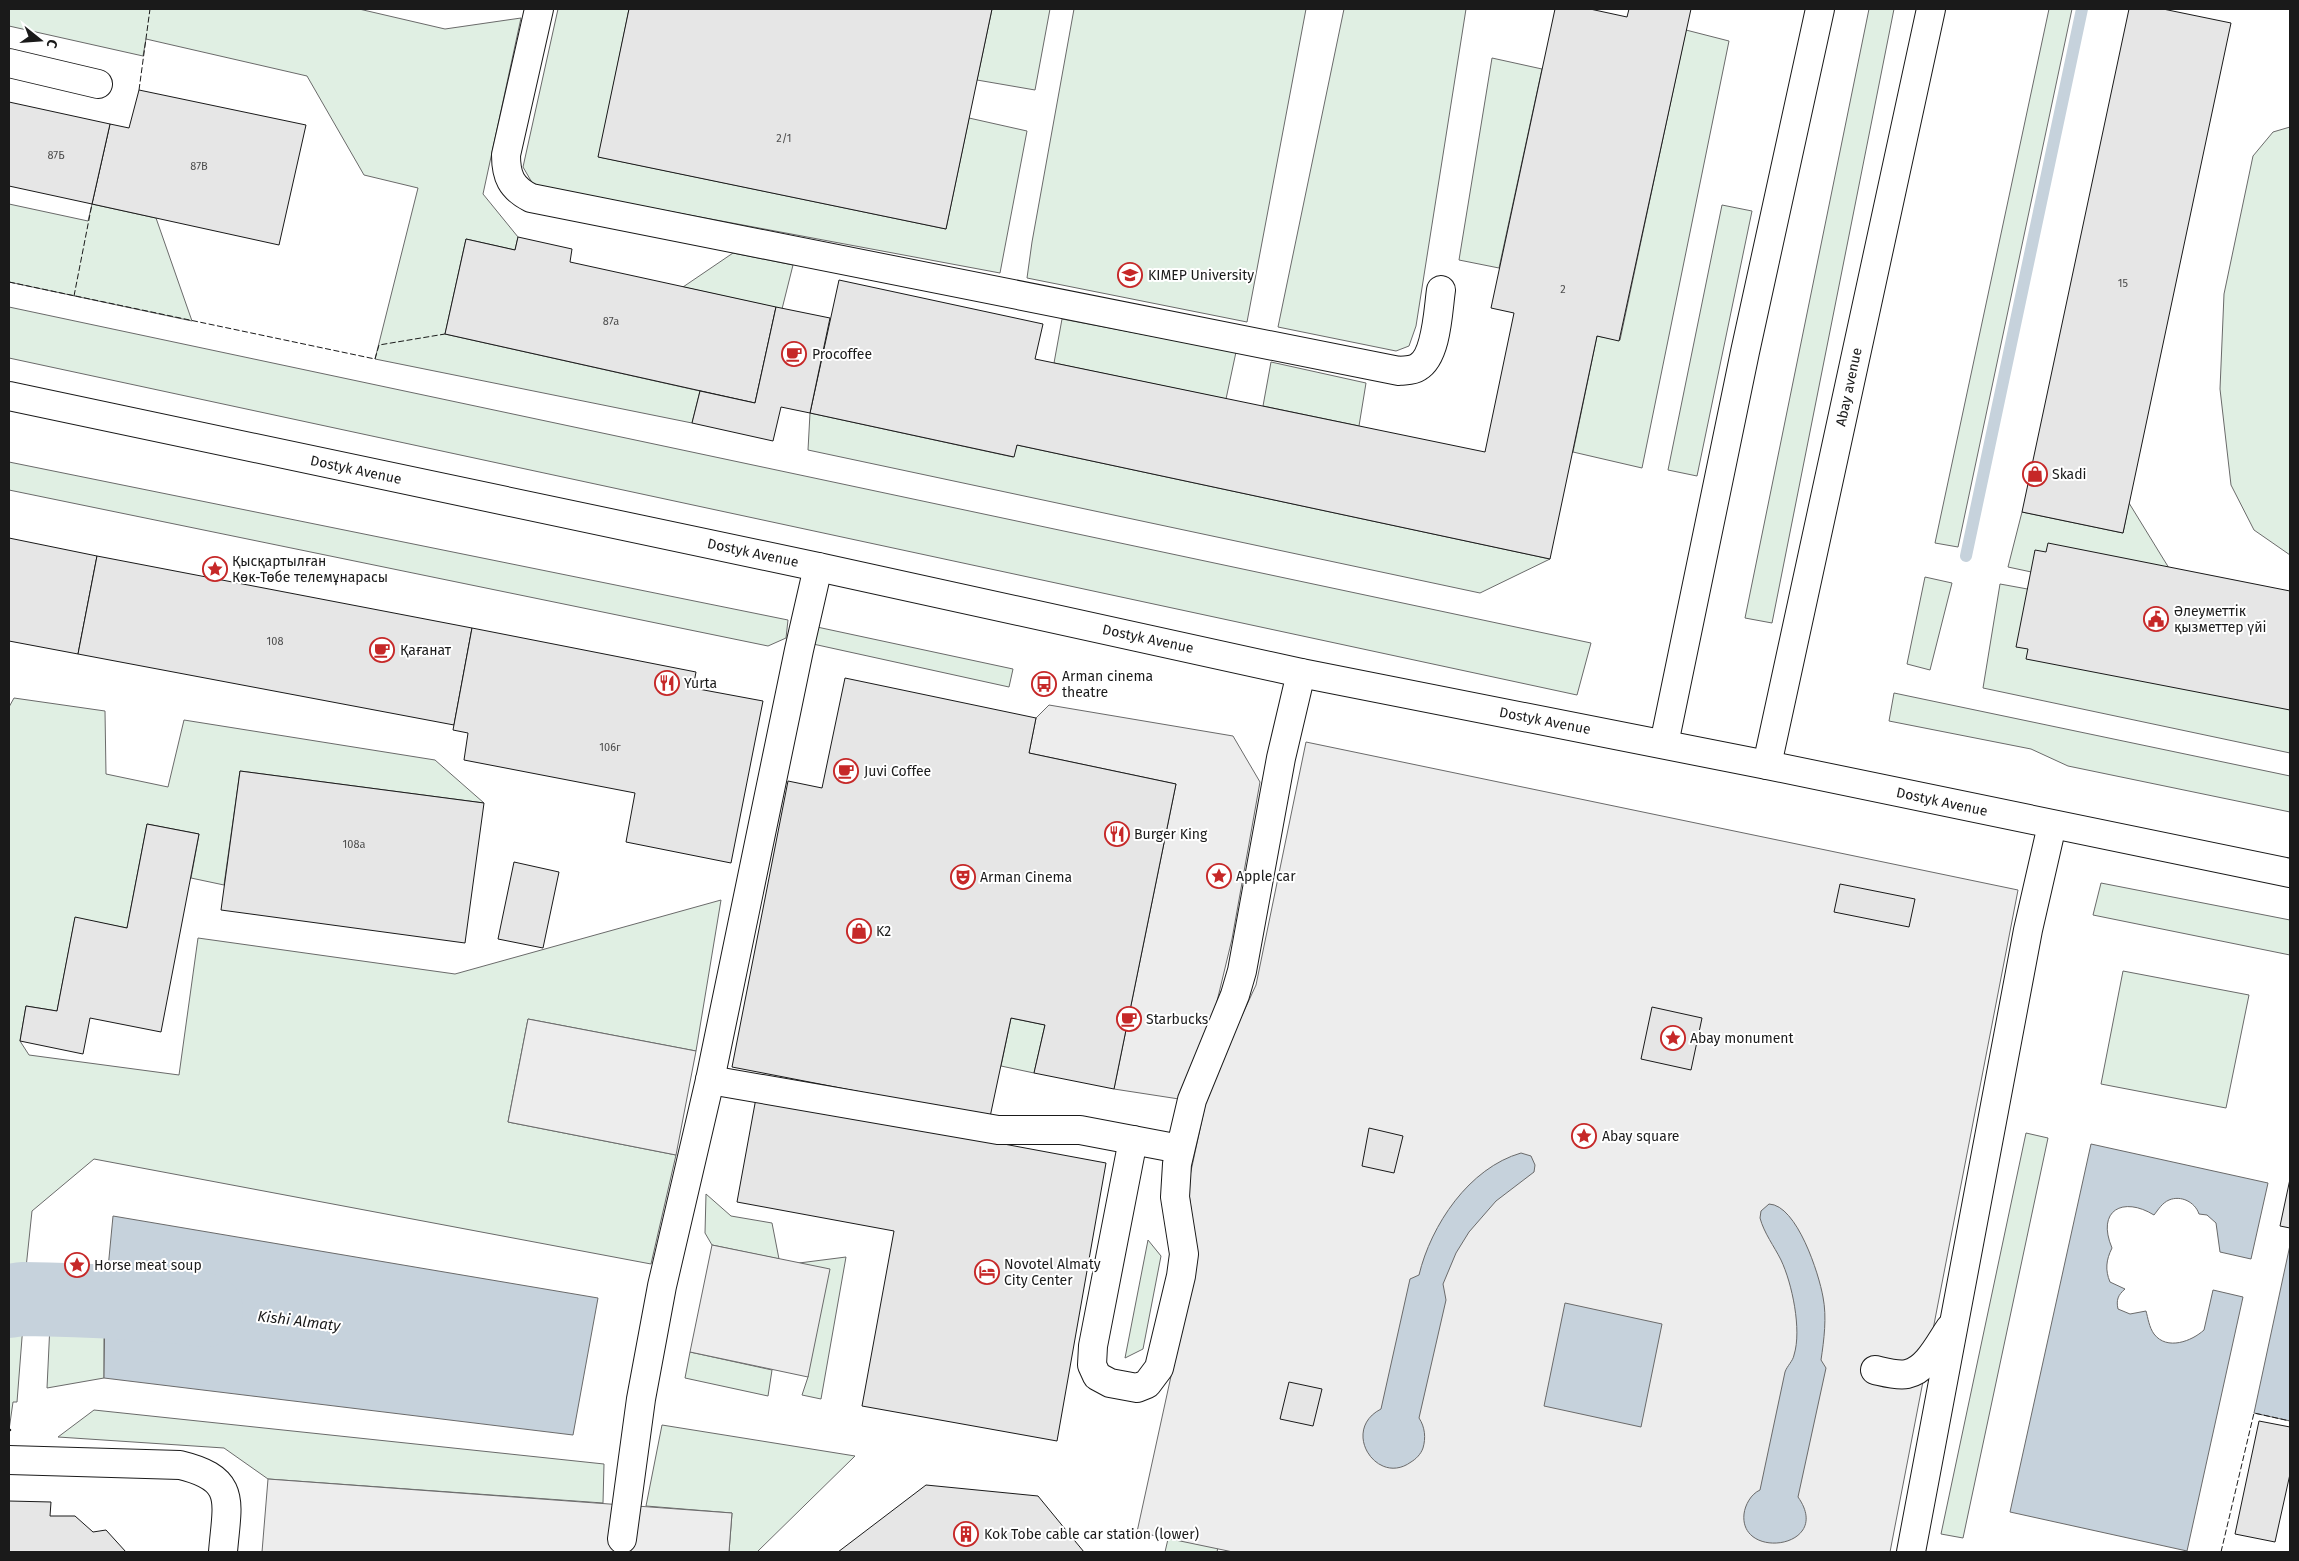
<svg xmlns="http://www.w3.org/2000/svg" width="2299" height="1561" viewBox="0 0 2299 1561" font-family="'Fira Sans',sans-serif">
	<rect width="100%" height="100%" fill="#fff"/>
	<g fill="#e0efe3" stroke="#6a6a6a">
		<polygon points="9,9 359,9 445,29 521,18 483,194 518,237 515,250 466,239 445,334 700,391 692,423 375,359 418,188 364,175 307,76 146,39 143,56 9,26"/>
		<polygon points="558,9 629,9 599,157 946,229 969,118 1027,131 1000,273 534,186 523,167"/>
		<polygon points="992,9 1050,9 1035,90 977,80"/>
		<polygon points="1074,9 1306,9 1247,322 1027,278 1032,242"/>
		<polygon points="1344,9 1466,9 1416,326 1409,346 1396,351 1278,327"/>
		<polygon points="1869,9 1894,9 1772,623 1745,618"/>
		<polygon points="2049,9 2072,9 1958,547 1935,543"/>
		<polygon points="1686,30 1729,41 1642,468 1573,452 1597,336 1620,340"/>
		<polygon points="1492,58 1542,69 1499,268 1459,260"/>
		<polygon points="2290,127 2290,555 2254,530 2231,485 2220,389 2224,294 2253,156 2273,132"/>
		<polygon points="9,204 88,221 92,204 156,218 192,321 9,282"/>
		<polygon points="1722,205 1752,211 1697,476 1668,470"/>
		<polygon points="733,253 793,265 782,309 683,287"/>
		<polygon points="9,307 1591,643 1577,695 9,358"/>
		<polygon points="1062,319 1236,352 1226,399 1054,363"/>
		<polygon points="1271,362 1366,383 1359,426 1263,406"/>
		<polygon points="810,413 1013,457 1017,445 1550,559 1480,593 808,450"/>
		<polygon points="9,462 788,620 786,638 768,646 9,490"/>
		<polygon points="2129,503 2172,573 2036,573 2008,567 2022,512 2123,533"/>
		<polygon points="1925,577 1952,583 1930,670 1907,664"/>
		<polygon points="2000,584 2033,590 2033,646 2031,655 2290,706 2290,753 1983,688"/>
		<polygon points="817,627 1013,669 1009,687 813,644"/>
		<polygon points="1894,693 2290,776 2290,812 2068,766 2031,749 1889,721"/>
		<polygon points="14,698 105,711 106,774 168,787 184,720 435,760 484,803 240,771 224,885 191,878 199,834 147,824 127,928 75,918 57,1011 26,1006 20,1041 29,1055 179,1075 198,938 455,974 721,900 696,1051 528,1019 508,1122 676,1155 651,1264 94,1159 32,1211 20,1325 23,1325 17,1402 13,1402 9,1430 9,707"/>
		<polygon points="2101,883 2290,920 2290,955 2093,915"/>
		<polygon points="2123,971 2249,995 2226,1108 2101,1084"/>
		<polygon points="1011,1018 1045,1025 1034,1073 1001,1066"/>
		<polygon points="2026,1133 2048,1138 1963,1538 1941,1534"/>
		<polygon points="706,1194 731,1216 772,1223 779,1259 712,1245 705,1233"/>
		<polygon points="1148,1240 1161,1256 1143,1349 1125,1358"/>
		<polygon points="846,1257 821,1399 802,1395 808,1377 799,1263"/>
		<polygon points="50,1324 104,1326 104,1378 47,1388"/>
		<polygon points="690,1352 772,1370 768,1396 685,1378"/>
		<polygon points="94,1410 604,1464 603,1503 268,1479 224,1448 58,1437"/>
		<polygon points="662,1425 855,1456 757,1552 729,1552 732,1513 646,1506"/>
		<polygon points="1226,1504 1217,1552 1165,1552 1168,1539"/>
	</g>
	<g fill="#ededed" stroke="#6a6a6a">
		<polygon points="1049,705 1233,736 1260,782 1232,939 1206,1047 1179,1099 1114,1089 1176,784 1029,753 1036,718"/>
		<polygon points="1306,742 2018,890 1890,1552 1233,1552 1137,1532 1197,1257 1188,1185 1209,1087 1256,985"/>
		<polygon points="528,1019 696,1051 676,1155 508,1122"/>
		<polygon points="712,1245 830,1269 808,1377 690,1352"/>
		<polygon points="268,1479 732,1513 729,1552 262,1552"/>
	</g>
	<g fill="#c6d2dc" stroke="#6a6a6a">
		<path d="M 2091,1144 L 2268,1183 L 2251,1259 L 2220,1252 L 2216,1223 L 2207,1215 L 2199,1214 C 2195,1202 2181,1195 2169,1200 C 2162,1203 2158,1210 2154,1215 C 2123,1196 2096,1210 2112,1248 C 2106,1260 2105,1270 2110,1282 L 2125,1289 C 2118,1295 2116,1300 2118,1309 L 2130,1314 L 2146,1311 C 2148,1318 2149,1327 2154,1334 C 2167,1351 2192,1341 2204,1330 L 2213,1290 L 2243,1297 L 2187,1551 L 2010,1512 Z"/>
		<path d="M 1521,1153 L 1531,1156 L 1535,1165 L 1534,1172 L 1496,1201 L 1469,1232 L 1456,1253 L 1443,1284 L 1446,1300 L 1419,1418 C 1425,1427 1426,1438 1423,1448 C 1421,1454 1416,1459 1411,1462 C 1377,1487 1340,1430 1381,1409 L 1410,1279 L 1419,1275 C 1431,1225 1469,1168 1521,1153 Z"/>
		<path d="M 1769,1204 C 1797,1205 1819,1274 1823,1297 C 1827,1317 1824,1340 1821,1360 L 1826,1368 L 1798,1497 C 1834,1548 1739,1561 1744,1514 C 1745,1505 1751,1494 1760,1490 L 1785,1372 C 1787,1366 1793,1361 1794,1355 C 1802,1330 1792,1283 1781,1260 C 1774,1246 1764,1233 1760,1218 L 1761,1211 Z"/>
		<polygon points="113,1216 598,1298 573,1435 104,1378 105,1300"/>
		<polygon points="2290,1245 2290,1421 2254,1413"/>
		<polygon points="1565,1303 1662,1324 1641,1427 1544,1406"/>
	</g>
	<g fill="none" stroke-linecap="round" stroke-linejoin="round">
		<polyline stroke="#c6d2dc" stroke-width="12" points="1966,556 2082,9"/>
		<path stroke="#c6d2dc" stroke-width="74" d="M 9,1301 L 22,1299 C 84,1300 145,1302 206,1310"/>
	</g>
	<g fill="#e6e6e6" stroke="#1a1a1a">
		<polygon points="629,9 992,9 946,229 598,157"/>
		<polygon points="1555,9 1590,9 1627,17 1629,9 1691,9 1619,341 1597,336 1550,559 1017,445 1014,457 810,413 839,280 1043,324 1035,359 1485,452 1514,313 1491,308"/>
		<polygon points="2129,9 2163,9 2231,23 2123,533 2022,512"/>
		<polygon points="139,90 306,125 279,245 92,204 110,124 129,128"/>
		<polygon points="9,102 110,124 92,204 9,186"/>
		<polygon points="518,237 572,249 570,262 776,307 755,403 445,334 466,239 515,250"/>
		<polygon points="776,307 830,318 810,413 781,407 773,441 692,423 700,391 755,403"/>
		<polygon points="9,538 97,556 78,654 9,641"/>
		<polygon points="2048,543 2290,591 2290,710 2026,659 2028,649 2016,647 2035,550 2046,552"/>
		<polygon points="97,556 472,628 454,725 78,654"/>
		<polygon points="472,628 696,672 693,688 763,701 731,863 626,842 635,793 464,760 468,733 453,730"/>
		<polygon points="845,678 1036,718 1029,753 1176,784 1114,1089 1034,1073 1045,1025 1011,1018 990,1117 732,1067 788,781 822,788"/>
		<polygon points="240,771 484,803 465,943 221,910"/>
		<polygon points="147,824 199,834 161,1032 90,1018 83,1054 20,1041 26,1006 57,1011 75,917 127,928"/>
		<polygon points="514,862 559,872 543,948 498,939"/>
		<polygon points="1840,884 1915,899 1909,927 1834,912"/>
		<polygon points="1652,1007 1702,1018 1691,1070 1641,1059"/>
		<polygon points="756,1098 1106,1163 1057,1441 862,1406 894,1231 737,1202"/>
		<polygon points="1369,1128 1403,1136 1394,1173 1362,1166"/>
		<polygon points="2290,1179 2290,1228 2280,1226"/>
		<polygon points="1289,1382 1322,1389 1313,1426 1280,1419"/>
		<polygon points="2259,1421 2290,1427 2290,1474 2275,1542 2235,1534"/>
		<polygon points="926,1485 1038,1496 1084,1552 838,1552"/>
		<polygon points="9,1501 51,1502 50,1516 75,1516 93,1532 106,1530 126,1552 9,1552"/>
	</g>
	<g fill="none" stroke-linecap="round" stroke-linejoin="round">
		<defs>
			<g id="minor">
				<path d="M 539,9 L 506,155 C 506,176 511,188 531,198 L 1399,371 C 1406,370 1412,371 1418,367 C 1437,356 1438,310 1441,290"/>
				<polyline points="9,63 98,84"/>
				<polyline points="710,1080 998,1130 1080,1130 1180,1149"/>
				<polyline points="1133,1140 1093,1346 1092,1365 1097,1376 1110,1383 1137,1388 1147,1384 1159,1368 1181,1276 1184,1254 1175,1197 1177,1164 1192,1100 1235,995 1242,971 1281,758 1301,673"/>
				<path d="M 1875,1370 C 1884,1372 1897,1376 1907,1374 C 1927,1370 1939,1344 1950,1328"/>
				<path d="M 9,1460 L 180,1465 C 238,1479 227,1502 223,1552"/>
				<polyline points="622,1539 641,1399 662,1286 710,1080 799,650 818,567"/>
				<polyline points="1911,1552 2028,930 2052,825"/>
			</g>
			<g id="major">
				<polyline points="9,396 818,567 1301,673 1767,765 2290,873"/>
				<polyline points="1664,744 1745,352 1820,9"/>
				<polyline points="1767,765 1931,9"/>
			</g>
		</defs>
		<use href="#minor" stroke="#1a1a1a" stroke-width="30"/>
		<use href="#major" stroke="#1a1a1a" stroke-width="30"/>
		<use href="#minor" stroke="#fff" stroke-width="28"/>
		<use href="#major" stroke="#fff" stroke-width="28"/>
		<g stroke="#1a1a1a" stroke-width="1" stroke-dasharray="6 2.5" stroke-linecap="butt">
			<polyline points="139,90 150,9"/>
			<polyline points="9,282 375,359 379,345 445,334"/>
			<polyline points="74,296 92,204"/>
			<polyline points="2221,1552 2254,1413 2290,1421"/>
		</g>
		<polyline stroke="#1a1a1a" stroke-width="2.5" points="9,1430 10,1430"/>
	</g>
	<defs>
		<symbol id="university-ring" viewBox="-11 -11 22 22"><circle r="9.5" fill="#fff" stroke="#c62828" stroke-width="1.5"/><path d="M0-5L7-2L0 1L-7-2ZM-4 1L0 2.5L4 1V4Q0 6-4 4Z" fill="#c62828"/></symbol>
		<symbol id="cafe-ring" viewBox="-11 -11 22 22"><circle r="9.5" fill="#fff" stroke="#c62828" stroke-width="1.5"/><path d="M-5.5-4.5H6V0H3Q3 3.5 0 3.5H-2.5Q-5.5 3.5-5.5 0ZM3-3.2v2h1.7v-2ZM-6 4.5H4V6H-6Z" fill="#c62828"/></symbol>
		<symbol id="shop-ring" viewBox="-11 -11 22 22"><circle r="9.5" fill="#fff" stroke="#c62828" stroke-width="1.5"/><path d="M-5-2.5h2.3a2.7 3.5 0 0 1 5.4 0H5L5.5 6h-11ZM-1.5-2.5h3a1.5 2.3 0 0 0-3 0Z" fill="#c62828"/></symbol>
		<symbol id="sight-ring" viewBox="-11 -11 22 22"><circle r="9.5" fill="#fff" stroke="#c62828" stroke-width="1.5"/><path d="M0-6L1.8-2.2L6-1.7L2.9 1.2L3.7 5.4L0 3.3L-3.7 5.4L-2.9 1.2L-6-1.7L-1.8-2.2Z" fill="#c62828"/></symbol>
		<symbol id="civic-ring" viewBox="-11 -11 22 22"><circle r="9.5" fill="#fff" stroke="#c62828" stroke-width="1.5"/><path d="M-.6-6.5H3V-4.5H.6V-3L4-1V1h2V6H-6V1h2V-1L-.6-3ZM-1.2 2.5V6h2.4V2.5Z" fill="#c62828"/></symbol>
		<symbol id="restaurant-ring" viewBox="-11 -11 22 22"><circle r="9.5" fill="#fff" stroke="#c62828" stroke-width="1.5"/><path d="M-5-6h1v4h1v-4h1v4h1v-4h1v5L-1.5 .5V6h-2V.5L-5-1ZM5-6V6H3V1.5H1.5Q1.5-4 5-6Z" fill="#c62828"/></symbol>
		<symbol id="bus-ring" viewBox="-11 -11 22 22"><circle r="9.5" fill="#fff" stroke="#c62828" stroke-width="1.5"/><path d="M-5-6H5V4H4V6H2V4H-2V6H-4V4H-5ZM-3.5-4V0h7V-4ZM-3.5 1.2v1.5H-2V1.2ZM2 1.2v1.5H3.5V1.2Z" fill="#c62828"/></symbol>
		<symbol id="theatre-ring" viewBox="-11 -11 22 22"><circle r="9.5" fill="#fff" stroke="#c62828" stroke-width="1.5"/><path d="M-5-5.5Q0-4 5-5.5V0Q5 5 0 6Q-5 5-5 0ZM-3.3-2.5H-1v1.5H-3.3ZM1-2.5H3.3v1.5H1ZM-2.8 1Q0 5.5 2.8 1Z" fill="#c62828"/></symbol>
		<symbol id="hotel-ring" viewBox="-11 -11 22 22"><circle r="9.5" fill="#fff" stroke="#c62828" stroke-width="1.5"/><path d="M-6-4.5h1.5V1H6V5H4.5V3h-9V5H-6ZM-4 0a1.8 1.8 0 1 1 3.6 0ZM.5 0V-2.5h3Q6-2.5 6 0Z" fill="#c62828"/></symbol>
		<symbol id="building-ring" viewBox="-11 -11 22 22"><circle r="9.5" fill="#fff" stroke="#c62828" stroke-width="1.5"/><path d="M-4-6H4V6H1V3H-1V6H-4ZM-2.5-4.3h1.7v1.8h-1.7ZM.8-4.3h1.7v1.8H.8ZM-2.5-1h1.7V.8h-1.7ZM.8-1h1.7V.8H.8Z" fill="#c62828"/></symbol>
	</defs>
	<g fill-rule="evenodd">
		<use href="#university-ring" x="1116" y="261" width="28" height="28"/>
		<use href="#cafe-ring" x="780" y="340" width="28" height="28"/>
		<use href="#shop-ring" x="2021" y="460" width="28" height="28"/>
		<use href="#sight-ring" x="201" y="555" width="28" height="28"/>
		<use href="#civic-ring" x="2142" y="605" width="28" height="28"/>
		<use href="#cafe-ring" x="368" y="636" width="28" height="28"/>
		<use href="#restaurant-ring" x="653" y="669" width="28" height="28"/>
		<use href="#bus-ring" x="1030" y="670" width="28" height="28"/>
		<use href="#cafe-ring" x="832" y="757" width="28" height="28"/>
		<use href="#restaurant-ring" x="1103" y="820" width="28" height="28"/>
		<use href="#sight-ring" x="1205" y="862" width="28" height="28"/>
		<use href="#theatre-ring" x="949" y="863" width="28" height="28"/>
		<use href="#shop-ring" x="845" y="917" width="28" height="28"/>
		<use href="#cafe-ring" x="1115" y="1005" width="28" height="28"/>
		<use href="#sight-ring" x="1659" y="1024" width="28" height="28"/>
		<use href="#sight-ring" x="1570" y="1122" width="28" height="28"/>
		<use href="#sight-ring" x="63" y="1251" width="28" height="28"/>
		<use href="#hotel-ring" x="973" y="1258" width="28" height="28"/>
		<use href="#building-ring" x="952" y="1520" width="28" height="28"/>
	</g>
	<g text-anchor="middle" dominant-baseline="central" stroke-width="4" stroke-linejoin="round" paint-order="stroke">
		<g font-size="11" fill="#4d4d4d">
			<text x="784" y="138">2/1</text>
			<text x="56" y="155">87Б</text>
			<text x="199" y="166">87В</text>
			<text x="2123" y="283">15</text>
			<text x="1563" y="289">2</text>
			<text x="611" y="321">87а</text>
			<text x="275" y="641">108</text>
			<text x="610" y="747">106г</text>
			<text x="354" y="844">108а</text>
		</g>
		<g font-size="14" fill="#1a1a1a" stroke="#fff" text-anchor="start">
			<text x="1148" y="275">KIMEP University</text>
			<text x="812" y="354">Procoffee</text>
			<text x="2052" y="474">Skadi</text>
			<text x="232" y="561">Қысқартылған<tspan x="232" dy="16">Көк-Төбе телемұнарасы</tspan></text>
			<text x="2174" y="611">Әлеуметтік<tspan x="2174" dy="16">қызметтер үйі</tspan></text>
			<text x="400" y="650">Қағанат</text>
			<text x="1062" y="676">Arman cinema<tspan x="1062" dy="16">theatre</tspan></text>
			<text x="684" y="683">Yurta</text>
			<text x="864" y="771">Juvi Coffee</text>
			<text x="1134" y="834">Burger King</text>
			<text x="1236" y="876">Apple car</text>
			<text x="980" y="877">Arman Cinema</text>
			<text x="876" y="931">K2</text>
			<text x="1146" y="1019">Starbucks</text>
			<text x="1690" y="1038">Abay monument</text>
			<text x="1602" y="1136">Abay square</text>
			<text x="1004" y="1264">Novotel Almaty<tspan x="1004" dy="16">City Center</tspan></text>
			<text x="94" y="1265">Horse meat soup</text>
			<text x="984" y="1534">Kok Tobe cable car station (lower)</text>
		</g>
		<g font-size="14" fill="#1a1a1a" stroke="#fff">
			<text transform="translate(1849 387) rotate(-78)">Abay avenue</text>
			<text transform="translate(356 470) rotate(12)">Dostyk Avenue</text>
			<text transform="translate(753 553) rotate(12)">Dostyk Avenue</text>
			<text transform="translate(1148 639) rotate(12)">Dostyk Avenue</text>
			<text transform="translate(1545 721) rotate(11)">Dostyk Avenue</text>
			<text transform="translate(1942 802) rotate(12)">Dostyk Avenue</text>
		</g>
		<g font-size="15" font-style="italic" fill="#1a1a1a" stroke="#fff">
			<text transform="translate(299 1321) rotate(7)">Kіshі Almaty</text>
		</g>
	</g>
	<rect width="2299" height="1561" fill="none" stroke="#1a1a1a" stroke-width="20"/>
	<g transform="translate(40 40) rotate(107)" stroke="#ffffff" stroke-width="4" paint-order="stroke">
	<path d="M0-4L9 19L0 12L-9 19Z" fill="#1a1a1a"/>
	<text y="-8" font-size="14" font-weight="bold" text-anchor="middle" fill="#1a1a1a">С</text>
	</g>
</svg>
